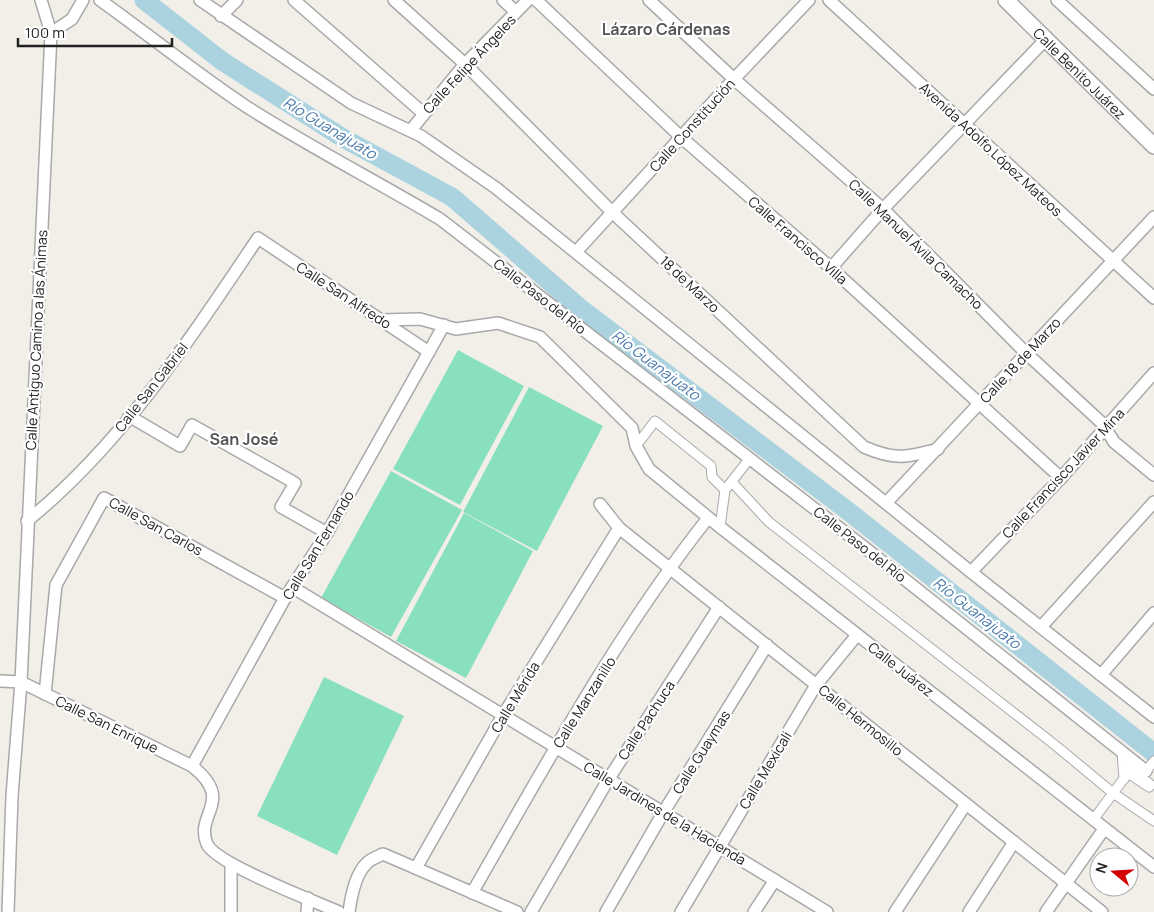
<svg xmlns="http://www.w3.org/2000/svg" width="1154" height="912" viewBox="0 0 1154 912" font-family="Manrope,sans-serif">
	<rect width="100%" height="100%" fill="#f2efe9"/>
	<g fill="#88e0be">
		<polygon points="458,350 524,386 460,505 393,469"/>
		<polygon points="529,387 603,426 537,551 463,512"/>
		<polygon points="391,471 462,510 391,637 321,598"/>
		<polygon points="464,513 533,551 466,678 396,641"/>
		<polygon points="324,677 404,716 337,855 257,816"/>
	</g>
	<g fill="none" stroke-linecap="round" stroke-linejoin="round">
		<polyline stroke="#aad3df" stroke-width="19" points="144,0 222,61 343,138 452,197 580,308 848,511 1154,753"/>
		<defs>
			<g id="pedestrian">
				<polyline points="636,446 655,421 711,466 712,477 725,490"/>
				<polyline points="732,482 769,522 1055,745 1113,793 1154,821"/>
				<polyline points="720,527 725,490 750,458"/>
				<polyline points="1122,752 1124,779"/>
				<polyline points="1146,771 1154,761"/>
				<polyline points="1093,820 1128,773 1149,787 1151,785 1130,768 1134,762"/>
			</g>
			<g id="minor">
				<path d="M 100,0 C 149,35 197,74 247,107 C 310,147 376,181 440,219 L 864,547 L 1146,771"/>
				<polyline points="200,0 351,103 421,136 496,188 971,572 1154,717"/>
				<polyline points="294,0 423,113"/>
				<path d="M 394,0 L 465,64 L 612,212 L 864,447 C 894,460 906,458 938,449"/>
				<polyline points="503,0 516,12"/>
				<polyline points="536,0 682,138 831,268 1061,478"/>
				<polyline points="649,0 734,79 883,209 1026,353 1103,424 1114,442 1154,475"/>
				<polyline points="829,0 1154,298"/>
				<polyline points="1057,0 1154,89"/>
				<polyline points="221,16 237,0"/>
				<polyline points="51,33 72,19 83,0"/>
				<polyline points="411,130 465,64 528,0"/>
				<polyline points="576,252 734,79 809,0"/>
				<polyline points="831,268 883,209 1047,38"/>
				<polyline points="382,320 420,319 456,329 498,323 540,337 632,428 636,446 649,469 720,527 1154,867"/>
				<polyline points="129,416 180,446 192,425 295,483 281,507 327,533"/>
				<polyline points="886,503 1154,217"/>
				<polyline points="600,504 619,528 1102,912"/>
				<path d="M 27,521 C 122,444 190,339 258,238 L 429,352"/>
				<polyline points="971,572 1061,478 1154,373"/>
				<polyline points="292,587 827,912"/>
				<polyline points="1041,627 1154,502"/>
				<polyline points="1101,675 1154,613"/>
				<path d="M 0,681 L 21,682 L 192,766 C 236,801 194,814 207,844 C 216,864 314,901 339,912"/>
				<polyline points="45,694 56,585 104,498 285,598"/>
				<polyline points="192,766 285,598 327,533 444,325"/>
				<polyline points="416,868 502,717 619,528"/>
				<path d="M 472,893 C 545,766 617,633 708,518"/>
				<polyline points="8,912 12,796 21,682 51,33 41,0"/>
				<polyline points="231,912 231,864"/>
				<polyline points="307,912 308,898"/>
				<path d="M 349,912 C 351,897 355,875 366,864 C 370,859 377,857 383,854 L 517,912"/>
				<polyline points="531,912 608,780 719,607"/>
				<polyline points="606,912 663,813 767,645"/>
				<polyline points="681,912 816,685 857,635"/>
				<polyline points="754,912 775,880"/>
				<polyline points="895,912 966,804"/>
				<polyline points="969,912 1014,842"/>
				<polyline points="1046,912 1104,829"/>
			</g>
			<g id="tertiary">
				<path id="s1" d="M 1006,0 L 1154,146"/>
			</g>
		</defs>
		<use href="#pedestrian" stroke="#a9a9a9" stroke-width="11"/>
		<use href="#minor" stroke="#a9a9a9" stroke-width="14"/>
		<use href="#tertiary" stroke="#a9a9a9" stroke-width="18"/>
		<use href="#pedestrian" stroke="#fff" stroke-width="9"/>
		<use href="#minor" stroke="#fff" stroke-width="11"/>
		<use href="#tertiary" stroke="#fff" stroke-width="15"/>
	</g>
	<g text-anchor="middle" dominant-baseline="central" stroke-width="4.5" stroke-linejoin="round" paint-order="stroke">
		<g font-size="14" fill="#222" stroke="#fff">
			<text transform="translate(469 64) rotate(-47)">Calle Felipe Ángeles</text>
			<text stroke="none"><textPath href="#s1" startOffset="104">Calle Benito Juárez</textPath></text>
			<text transform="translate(692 125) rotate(-48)">Calle Constitución</text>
			<text transform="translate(991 149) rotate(43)">Avenida Adolfo López Mateos</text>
			<text transform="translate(798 240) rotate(41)">Calle Francisco Villa</text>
			<text transform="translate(916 244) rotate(44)">Calle Manuel Ávila Camacho</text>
			<text transform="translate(690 284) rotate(43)">18 de Marzo</text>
			<text transform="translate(344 295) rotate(33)">Calle San Alfredo</text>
			<text transform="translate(540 296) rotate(38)">Calle Paso del Río</text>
			<text transform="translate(36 340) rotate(-87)">Calle Antiguo Camino a las Ánimas</text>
			<text transform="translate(1020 360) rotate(-47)">Calle 18 de Marzo</text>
			<text transform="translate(151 387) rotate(-52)">Calle San Gabriel</text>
			<text transform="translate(1063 473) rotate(-47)">Calle Francisco Javier Mina</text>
			<text transform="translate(156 526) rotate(29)">Calle San Carlos</text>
			<text transform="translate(860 544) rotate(38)">Calle Paso del Río</text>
			<text transform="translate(318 545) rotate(-59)">Calle San Fernando</text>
			<text transform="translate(901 669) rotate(38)">Calle Juárez</text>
			<text transform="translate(515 697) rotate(-59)">Calle Mérida</text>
			<text transform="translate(584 702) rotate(-58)">Calle Manzanillo</text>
			<text transform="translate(646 720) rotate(-57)">Calle Pachuca</text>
			<text transform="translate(861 720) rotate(39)">Calle Hermosillo</text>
			<text transform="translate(107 724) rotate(26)">Calle San Enrique</text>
			<text transform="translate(701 752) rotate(-58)">Calle Guaymas</text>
			<text transform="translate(765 770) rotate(-59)">Calle Mexicali</text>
			<text transform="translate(665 813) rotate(31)">Calle Jardines de la Hacienda</text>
		</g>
		<g font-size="15" font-style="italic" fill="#4a7aab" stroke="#fff">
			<text transform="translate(330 128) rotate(31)">Río Guanajuato</text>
			<text transform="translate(656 365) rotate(37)">Río Guanajuato</text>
			<text transform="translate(977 613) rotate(38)">Río Guanajuato</text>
		</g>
		<g font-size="16" font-weight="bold" fill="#555" stroke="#fff">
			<text x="666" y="29">Lázaro Cárdenas</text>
			<text x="244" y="439">San José</text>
		</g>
	</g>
	<g transform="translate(1114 872) rotate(288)"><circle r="24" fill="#ffffff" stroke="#a7a7a7"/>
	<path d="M0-4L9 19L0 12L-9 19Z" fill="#d40000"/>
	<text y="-8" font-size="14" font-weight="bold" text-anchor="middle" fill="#222222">N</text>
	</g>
	<path d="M18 38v8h154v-8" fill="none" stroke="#222222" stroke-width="2.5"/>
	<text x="25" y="38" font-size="15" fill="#222222" stroke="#ffffff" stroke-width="4" paint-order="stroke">100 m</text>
</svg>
